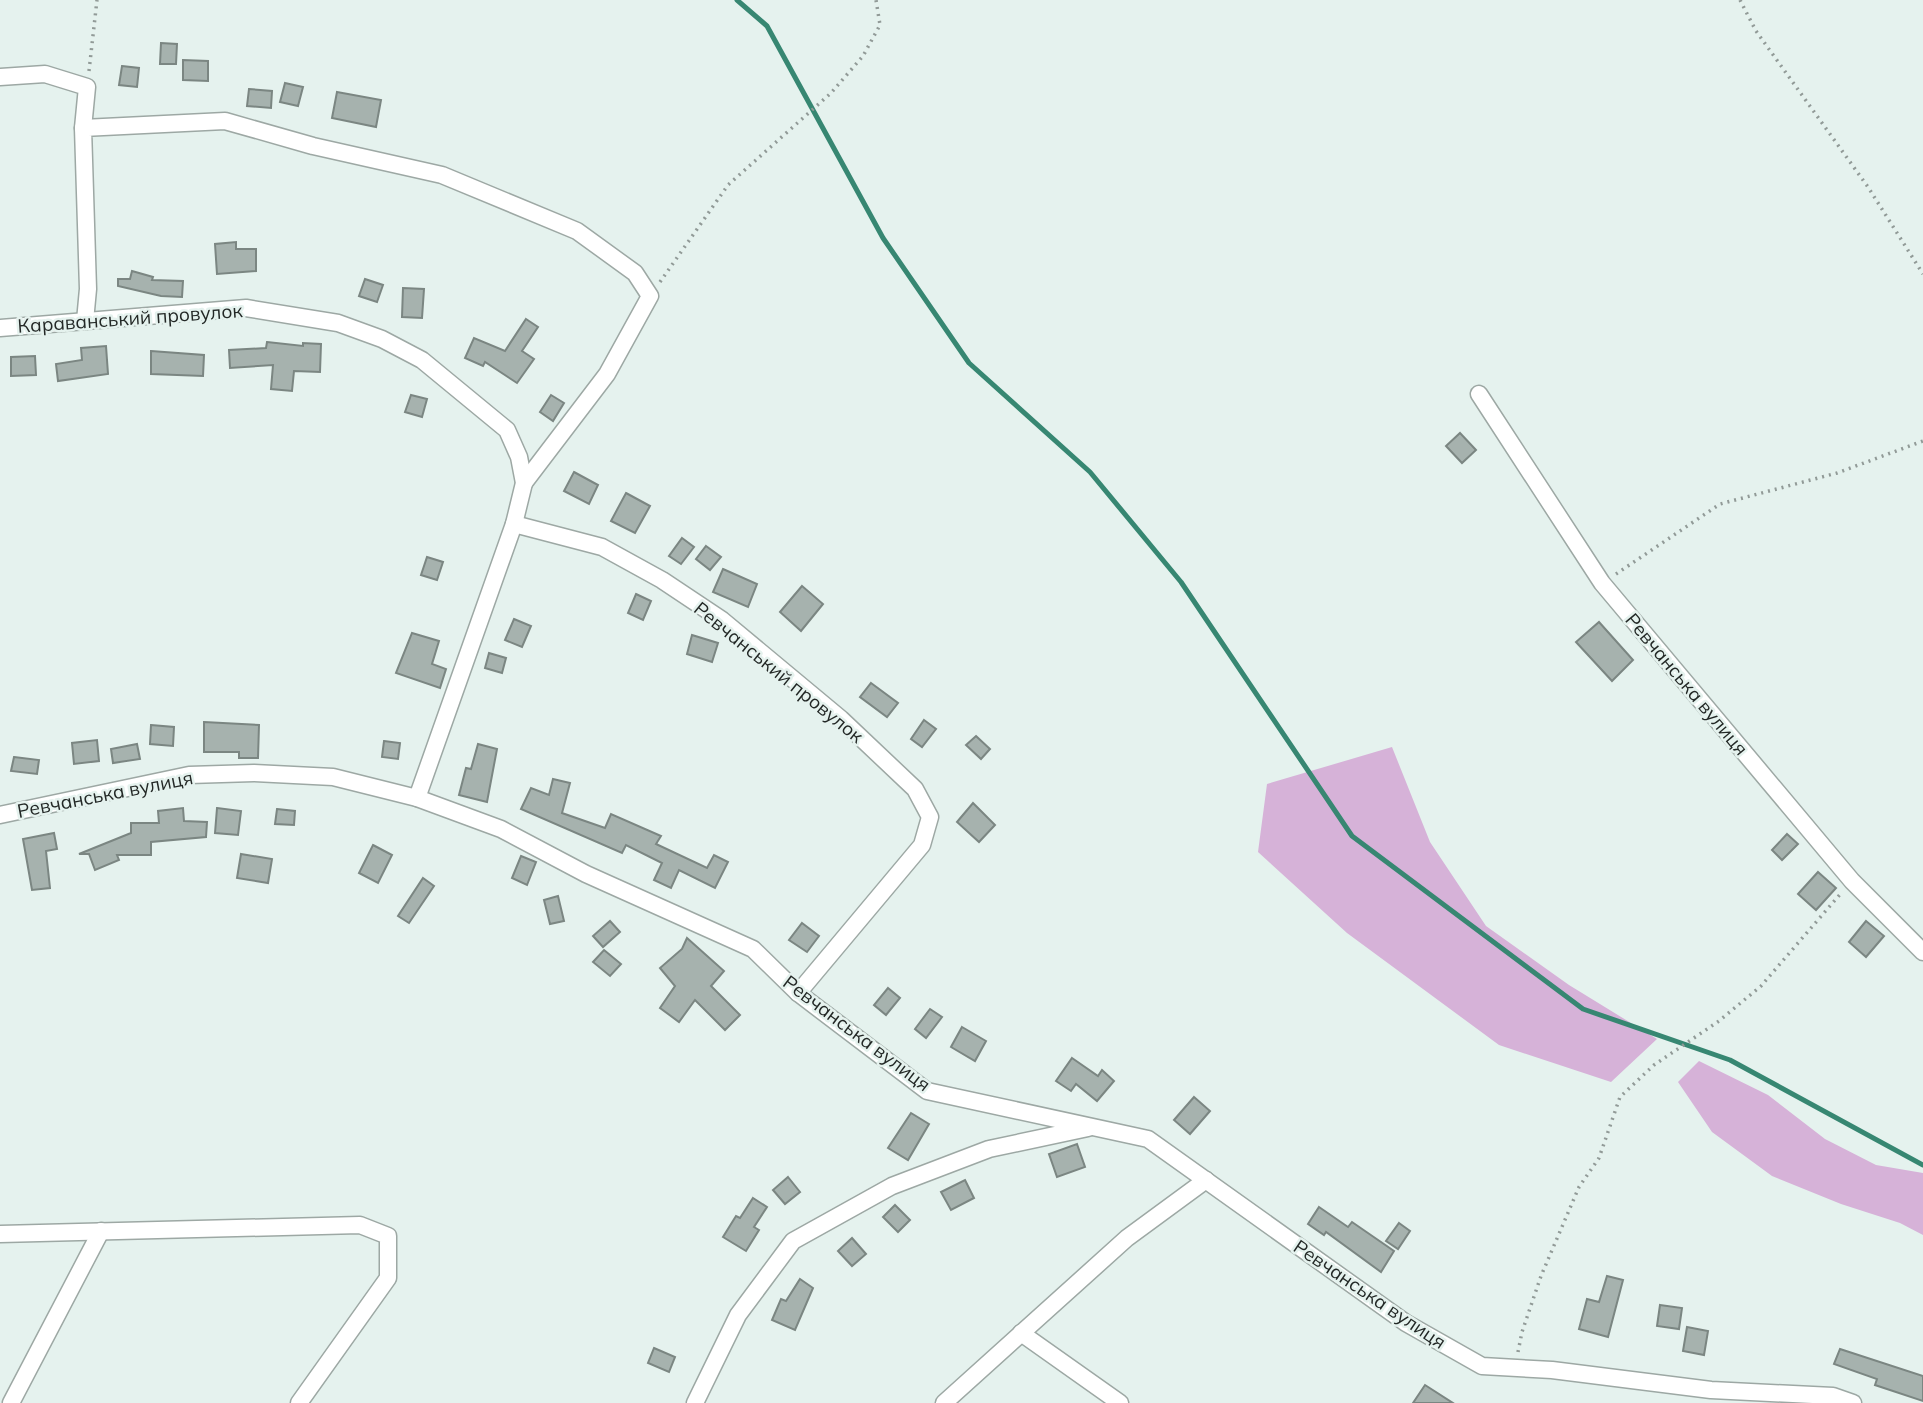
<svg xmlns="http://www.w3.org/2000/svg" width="1923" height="1403" viewBox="0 0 1923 1403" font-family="Mulish,sans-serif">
	<rect width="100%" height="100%" fill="#e5f2ee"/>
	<g fill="#d6b2d8">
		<polygon points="1392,747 1430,842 1486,926 1569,985 1657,1039 1611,1082 1499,1045 1347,933 1258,852 1267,784"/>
		<polygon points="1699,1061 1768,1095 1825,1139 1876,1165 1923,1173 1923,1235 1900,1223 1841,1204 1772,1176 1712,1132 1678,1082"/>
	</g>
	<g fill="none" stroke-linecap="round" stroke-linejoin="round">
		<polyline stroke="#378772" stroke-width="5" points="737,0 767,26 883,238 969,363 1090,472 1181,582 1352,836 1583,1009 1730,1060 1923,1165"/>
	</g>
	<g fill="#a6b2ae" stroke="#7b8682" stroke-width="2">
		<polygon points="161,43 177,44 176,64 160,64"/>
		<polygon points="183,60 208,61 208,81 183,80"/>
		<polygon points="122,66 139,68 137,87 119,85"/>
		<polygon points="285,83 303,87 298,106 280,102"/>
		<polygon points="249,89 272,91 271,108 247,106"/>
		<polygon points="337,92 381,100 376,127 332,118"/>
		<polygon points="236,242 236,249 256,249 256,271 217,274 215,244"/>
		<polygon points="132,271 153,277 152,280 183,281 182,297 161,296 118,286 118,279 130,279"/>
		<polygon points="365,279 383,285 377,302 359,296"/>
		<polygon points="403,288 424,289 422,318 402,317"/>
		<polygon points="526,319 538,327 522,351 534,359 517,383 485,362 483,366 465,358 474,338 505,351"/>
		<polygon points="267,342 303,346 303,343 321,344 320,372 294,371 292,391 271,389 273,365 230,368 229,350 266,348"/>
		<polygon points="106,346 108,374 58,381 56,364 82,360 81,348"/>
		<polygon points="151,351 204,355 203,376 151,374"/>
		<polygon points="35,356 36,375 11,376 11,357"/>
		<polygon points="411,395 427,399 422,417 405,412"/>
		<polygon points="551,395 564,403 553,421 540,412"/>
		<polygon points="1460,433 1476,450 1462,463 1446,446"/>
		<polygon points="574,472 598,485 589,504 564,491"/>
		<polygon points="626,493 650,506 635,533 611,521"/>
		<polygon points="682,538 694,547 681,564 669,556"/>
		<polygon points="706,546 721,557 710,570 696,559"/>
		<polygon points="427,557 443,562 437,580 421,575"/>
		<polygon points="723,569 757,584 748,607 713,592"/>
		<polygon points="802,586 823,604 801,631 780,612"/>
		<polygon points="636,594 651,601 643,620 628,613"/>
		<polygon points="514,619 531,626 522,647 505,640"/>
		<polygon points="1599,622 1633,660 1612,681 1576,642"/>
		<polygon points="412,633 439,641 432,664 446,669 440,688 396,673"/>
		<polygon points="692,635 718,643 712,662 687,654"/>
		<polygon points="489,653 506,658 502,673 485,668"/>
		<polygon points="871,683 898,703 887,717 860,697"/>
		<polygon points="924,720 936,729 922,747 911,739"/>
		<polygon points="204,722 259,725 258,758 239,758 239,752 204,752"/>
		<polygon points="151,725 174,727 173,746 150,744"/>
		<polygon points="976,736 990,749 981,759 966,745"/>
		<polygon points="97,740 99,761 74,764 72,743"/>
		<polygon points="384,741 400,743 398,759 382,757"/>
		<polygon points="137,744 140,759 113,763 111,749"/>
		<polygon points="478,744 497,749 487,802 459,795 466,768 471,769"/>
		<polygon points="14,757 39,760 37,774 11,771"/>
		<polygon points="553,779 570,783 562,813 605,828 611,814 661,836 656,844 707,868 714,855 728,862 715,888 679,870 671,888 654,880 662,863 626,845 622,853 521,809 531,788 549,795"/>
		<polygon points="973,803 995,825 979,842 957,822"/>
		<polygon points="183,808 184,821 207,822 206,837 151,842 151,855 117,855 119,860 95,870 89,854 79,854 131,833 131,823 159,823 158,811"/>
		<polygon points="217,808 241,811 238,835 215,833"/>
		<polygon points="277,809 295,811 294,825 275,824"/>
		<polygon points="54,833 57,849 46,851 50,888 32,890 23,839"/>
		<polygon points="1787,834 1798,844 1782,860 1772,850"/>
		<polygon points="373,845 392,855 378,883 359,873"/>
		<polygon points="241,854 272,859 268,883 237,878"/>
		<polygon points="521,856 536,862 527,885 512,878"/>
		<polygon points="1818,872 1836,888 1816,910 1798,894"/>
		<polygon points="423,878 434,886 409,923 398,916"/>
		<polygon points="558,896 564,921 550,924 544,900"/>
		<polygon points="610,921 620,932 603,947 593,936"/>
		<polygon points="1866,921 1884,936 1866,957 1849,942"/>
		<polygon points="802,923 819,936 807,952 789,940"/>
		<polygon points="687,938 724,971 711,986 740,1015 725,1030 695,1000 679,1022 660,1008 675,986 660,968 682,949"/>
		<polygon points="604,950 621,964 610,976 593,962"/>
		<polygon points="888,988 900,998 886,1015 874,1005"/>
		<polygon points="930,1009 942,1017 926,1038 915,1029"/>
		<polygon points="962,1027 986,1041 975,1061 951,1047"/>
		<polygon points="1072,1058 1098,1076 1102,1070 1114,1081 1097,1101 1076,1084 1071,1091 1056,1081"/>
		<polygon points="1194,1097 1210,1111 1190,1134 1174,1120"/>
		<polygon points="911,1113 929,1124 908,1160 888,1148"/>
		<polygon points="1077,1144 1085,1167 1057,1177 1049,1154"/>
		<polygon points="788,1177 800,1192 785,1204 773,1190"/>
		<polygon points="965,1180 974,1198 951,1210 941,1192"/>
		<polygon points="753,1198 767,1207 754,1227 759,1230 746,1251 723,1237 736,1216 740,1218"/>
		<polygon points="895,1205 910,1220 898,1232 883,1217"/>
		<polygon points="1319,1207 1348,1227 1352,1222 1394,1251 1381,1272 1326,1232 1324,1235 1308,1224"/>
		<polygon points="1399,1223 1410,1231 1398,1249 1386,1241"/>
		<polygon points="852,1238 866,1254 852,1266 838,1251"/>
		<polygon points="1607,1276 1623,1280 1608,1337 1579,1329 1587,1299 1599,1302"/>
		<polygon points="800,1279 813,1288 795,1330 772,1320 781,1299 786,1301"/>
		<polygon points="1660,1305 1682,1308 1679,1329 1657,1326"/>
		<polygon points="1687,1327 1708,1331 1704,1355 1683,1351"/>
		<polygon points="654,1348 675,1357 669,1372 648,1363"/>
		<polygon points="1840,1349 1923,1376 1923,1401 1875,1385 1877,1379 1834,1364"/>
		<polygon points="1425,1385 1453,1403 1413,1403"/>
	</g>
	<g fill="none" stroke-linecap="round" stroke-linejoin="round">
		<defs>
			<g id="minor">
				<polyline points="0,77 45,74 87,87 83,128"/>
				<polyline points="85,321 88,289 83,128 225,121 313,146 442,175 577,231 635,273 650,296 607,374 524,483"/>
				<polyline points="0,328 246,308 338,323 382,339 422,360 507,430 519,457 524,483 514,524"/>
				<polyline points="1479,394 1602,583 1852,881 1923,952"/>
				<polyline points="417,798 514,524 602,547 662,580 722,620 841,719 915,789 930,817 922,845 798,993"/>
				<polyline points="0,815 189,775 254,773 333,777 417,798 501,829 586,874 753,949 798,993 927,1091 1148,1139 1406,1323 1482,1366 1552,1370 1711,1390 1833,1396 1853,1403"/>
				<polyline points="0,1234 360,1225 388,1236 388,1278 299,1403"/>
				<polyline points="1021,1333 1120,1403"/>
				<polyline points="11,1403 101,1231"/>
				<polyline points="695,1403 738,1315 793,1241 892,1186 989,1149 1088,1128"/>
				<polyline points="944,1403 1127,1238 1206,1180"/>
			</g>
		</defs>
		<use href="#minor" stroke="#9da8a4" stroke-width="19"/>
		<g stroke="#919a97" stroke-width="3.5" stroke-dasharray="2 5" stroke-linecap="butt">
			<polyline points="1740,0 1756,31 1868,187 1923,274"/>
			<polyline points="89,71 97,0"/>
			<polyline points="660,282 728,185 831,93 863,56 880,25 876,0"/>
			<polyline points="1616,574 1720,504 1837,473 1923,441"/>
			<polyline points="1518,1352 1522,1332 1541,1276 1579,1187 1599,1158 1620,1097 1654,1065 1719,1021 1761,986 1842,892"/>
		</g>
		<use href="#minor" stroke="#fff" stroke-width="16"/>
	</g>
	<g text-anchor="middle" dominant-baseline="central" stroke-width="5" stroke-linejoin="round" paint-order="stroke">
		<g font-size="19" fill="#232826" stroke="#e5f2ee">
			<text transform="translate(130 318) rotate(-4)">Караванський провулок</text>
			<text transform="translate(779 672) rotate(39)">Ревчанський провулок</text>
			<text transform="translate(1687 684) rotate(50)">Ревчанська вулиця</text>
			<text transform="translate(105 794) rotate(-11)">Ревчанська вулиця</text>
			<text transform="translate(857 1033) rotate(37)">Ревчанська вулиця</text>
			<text transform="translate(1370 1294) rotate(34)">Ревчанська вулиця</text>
		</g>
	</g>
</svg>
